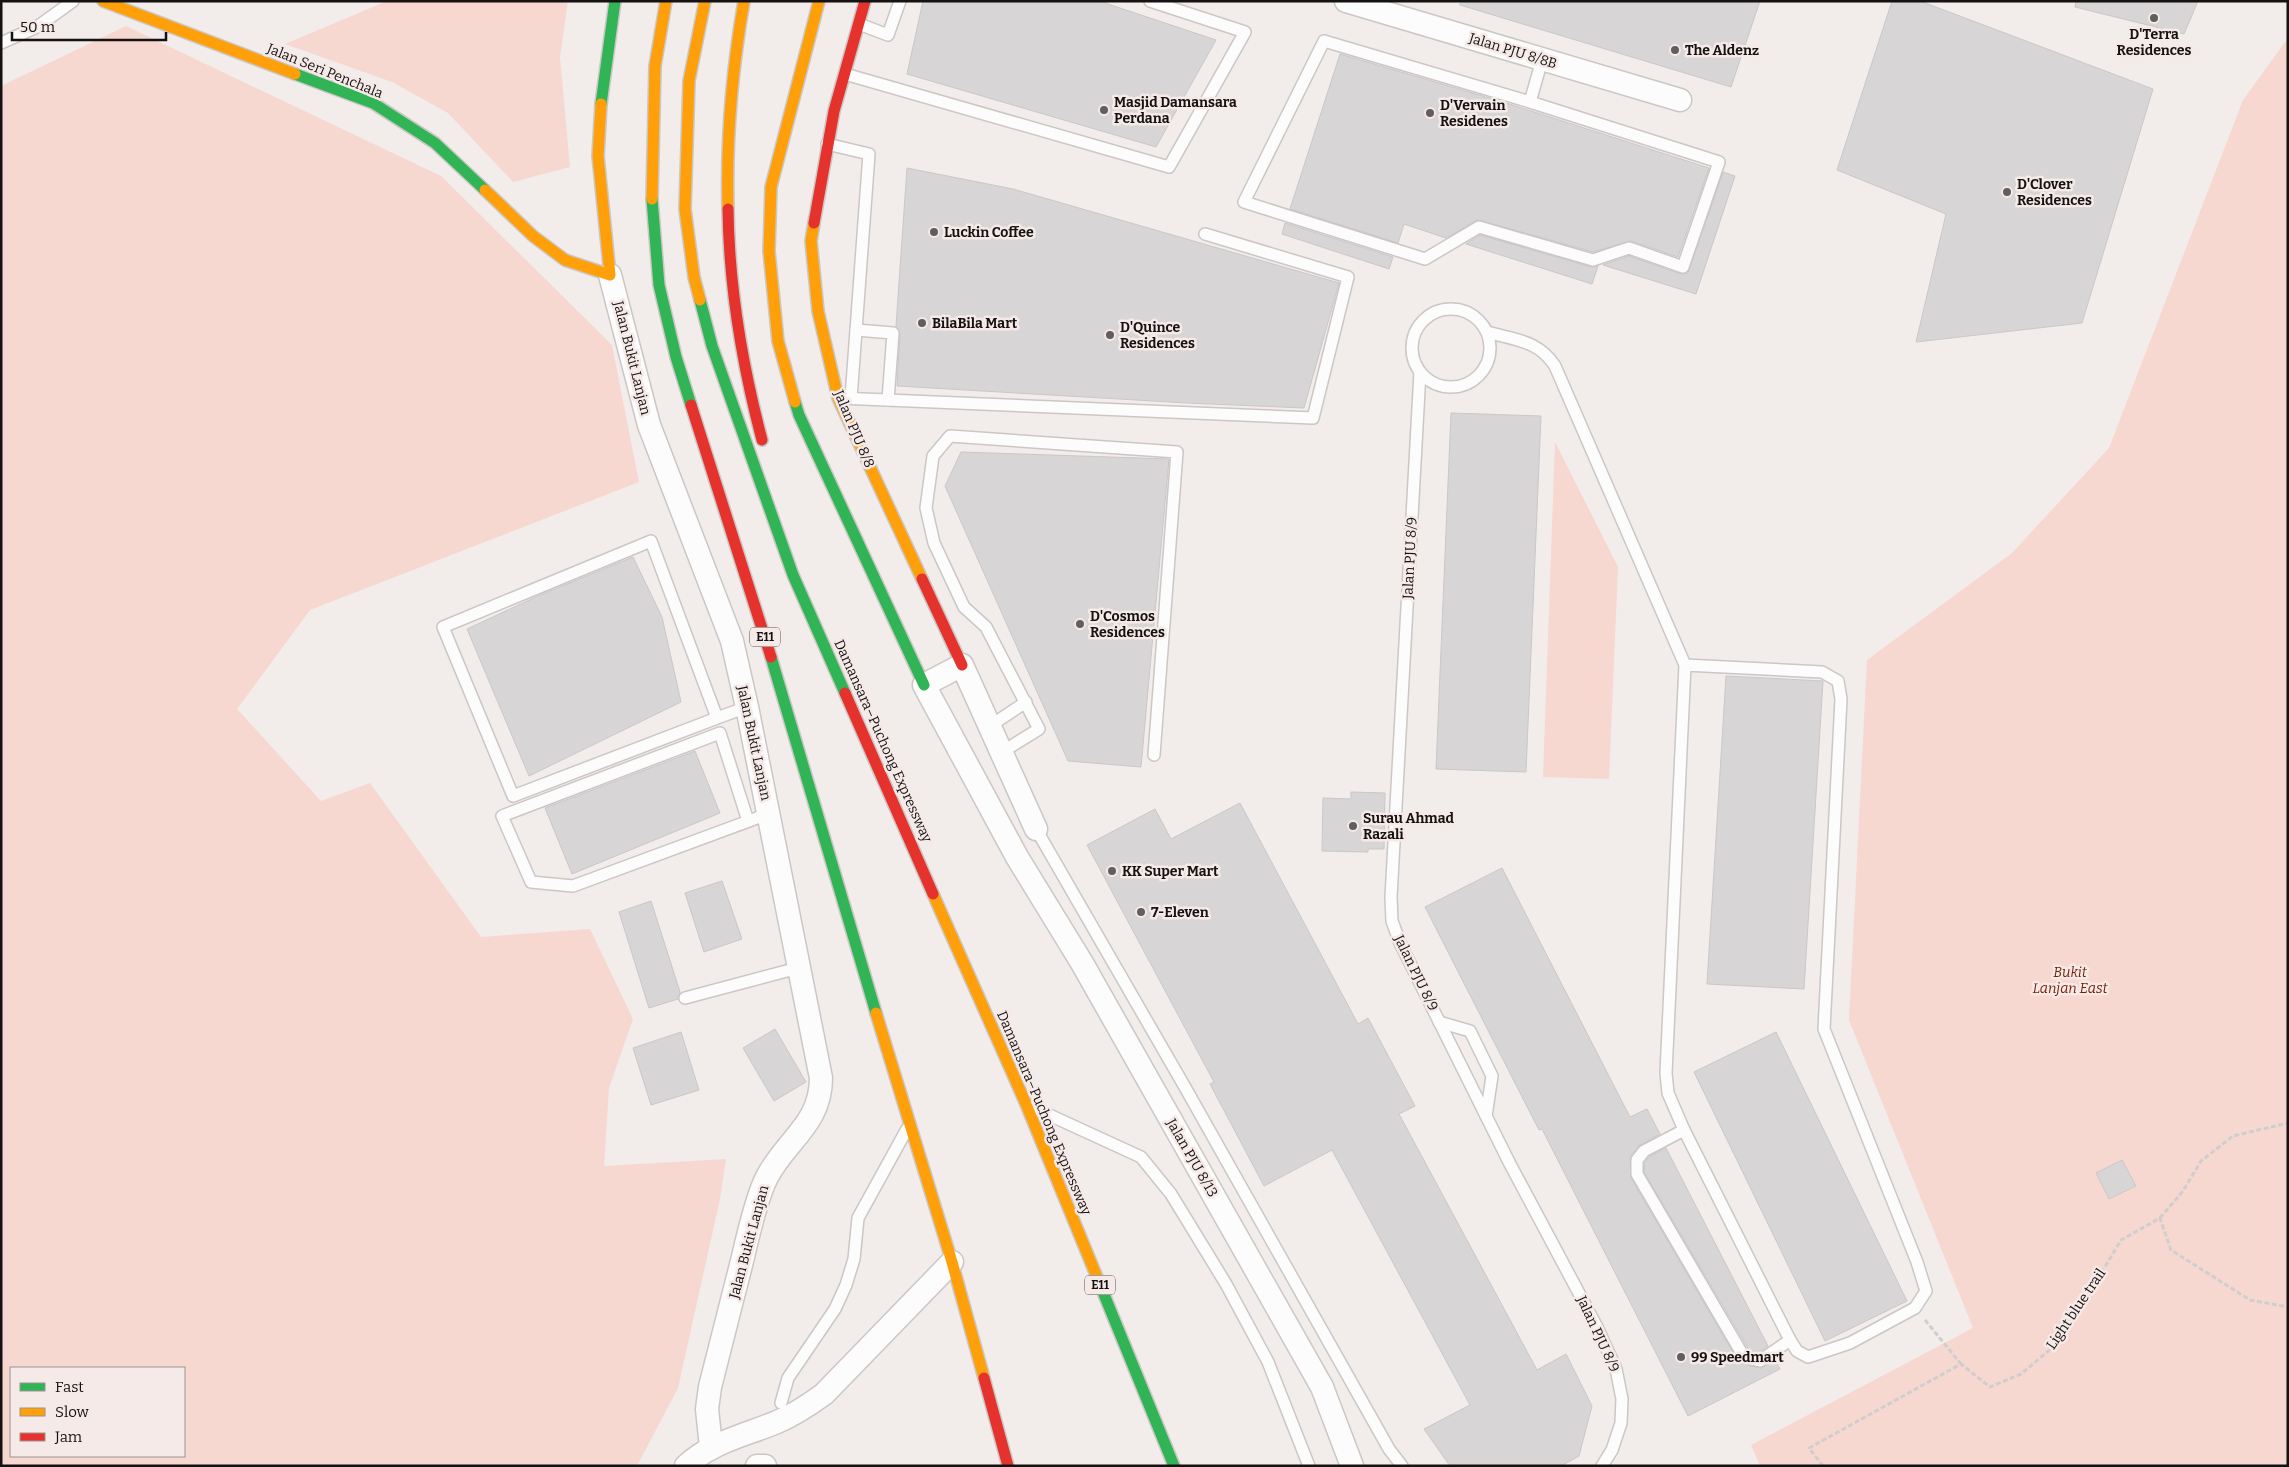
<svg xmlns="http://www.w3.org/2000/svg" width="2289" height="1467" viewBox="0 0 2289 1467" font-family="Bitter,serif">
	<rect width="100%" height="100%" fill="#f2ecea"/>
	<g fill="#f6d8d0" fill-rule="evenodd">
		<polygon points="387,1 568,1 560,57 570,167 513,182 448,113 392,82 285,44"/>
		<path d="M 126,26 L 441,176 L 612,345 L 639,482 L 310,610 L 237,709 L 321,801 L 370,783 L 481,937 L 590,929 L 633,1019 L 609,1088 L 604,1166 L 726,1159 L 720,1199 L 678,1388 L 637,1466 L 1,1466 L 1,86 ZM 11,1368 L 184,1368 L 184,1456 L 11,1456 Z"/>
		<polygon points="2288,38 2288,1466 1760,1466 1751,1445 1973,1328 1849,1020 1867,660 2012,553 2109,448 2243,100"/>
		<polygon points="1555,442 1618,567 1609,779 1543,777"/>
	</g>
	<g fill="#d7d5d5" stroke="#c9c7c8">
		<polygon points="923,1 1099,1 1216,40 1156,147 907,74"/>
		<polygon points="1460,1 1760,1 1731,87 1460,5"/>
		<polygon points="1892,1 1920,1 2153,89 2082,323 1916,342 1946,214 1837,170"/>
		<polygon points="2076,1 2198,1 2184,34 2075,7"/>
		<polygon points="1340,54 1503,102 1709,168 1678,257 1631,241 1593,252 1478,220 1446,238 1404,224 1398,243 1290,209"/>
		<polygon points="907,168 1013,189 1339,283 1304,408 1187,403 897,386 900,334 896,326"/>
		<polygon points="1723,172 1735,176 1696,294 1603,265 1629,256 1681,274 1688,273"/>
		<polygon points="1285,223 1393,257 1389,269 1282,234"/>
		<polygon points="1480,235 1591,267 1598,266 1592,284 1466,244"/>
		<polygon points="1451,413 1541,416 1526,772 1436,769"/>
		<polygon points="961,452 1169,459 1141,767 1068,761 945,486"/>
		<polygon points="633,557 662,617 681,702 529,776 467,629 538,596"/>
		<polygon points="1726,676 1823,681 1804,989 1707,984"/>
		<polygon points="695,751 720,813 572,874 545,808"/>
		<polygon points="1351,792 1385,793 1384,849 1368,849 1368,852 1322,851 1323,798 1351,799"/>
		<polygon points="1240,803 1358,1024 1368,1018 1415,1106 1399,1114 1537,1370 1566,1354 1592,1406 1579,1456 1561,1466 1450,1466 1424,1429 1470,1405 1332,1150 1264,1186 1210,1084 1214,1082 1087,845 1155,809 1171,839"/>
		<polygon points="1502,868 1630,1117 1647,1109 1660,1134 1640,1145 1631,1155 1631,1178 1738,1361 1742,1364 1761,1368 1775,1360 1780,1369 1688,1416 1542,1129 1539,1130 1425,907"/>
		<polygon points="722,881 742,939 704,952 685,893"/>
		<polygon points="651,901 680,992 678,999 649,1008 619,912"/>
		<polygon points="775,1029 806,1082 774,1101 743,1048"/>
		<polygon points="681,1032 699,1090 651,1105 633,1048"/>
		<polygon points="1776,1032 1907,1301 1825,1341 1694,1072"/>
		<polygon points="1666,1148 1768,1346 1758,1353 1749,1350 1644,1172 1644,1163 1649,1157"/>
		<polygon points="2122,1160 2136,1186 2109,1199 2096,1173"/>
	</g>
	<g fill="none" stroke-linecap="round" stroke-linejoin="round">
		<defs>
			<g id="lane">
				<polyline points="859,24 888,35 900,1"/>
				<polyline points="1,43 37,27 73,1"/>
				<polyline points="845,74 1169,167 1245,32 1150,1"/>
				<polyline points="1530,102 1324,41 1244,202 1425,259 1479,227 1593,260 1629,248 1683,267 1719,162 1530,102 1542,60"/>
				<polyline points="827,144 869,154 851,398"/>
				<circle cx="1451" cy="348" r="39"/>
				<polyline points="856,330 893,333 888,400"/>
				<path d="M 1487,332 C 1515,340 1538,340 1555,366 L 1685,665 L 1666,1073 L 1668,1093 L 1684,1130 L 1790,1340 L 1797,1351 L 1808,1357 L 1850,1343 L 1915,1308 L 1926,1291 L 1917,1262 L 1824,1029 L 1841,699 L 1838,681 L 1822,672 L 1685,665"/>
				<polyline points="1420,372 1391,897 1392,921 1400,943 1510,1164 1597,1327 1616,1369 1622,1399 1621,1423 1612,1450 1602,1466"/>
				<polyline points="839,398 1313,418 1348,277 1205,234"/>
				<polyline points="717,718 651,541 443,627 513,796 717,718 747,707"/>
				<polyline points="990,726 1026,702"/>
				<polyline points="1002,752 1039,729 986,627 964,607 934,543 926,508 933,456 950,436 1177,452 1154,755"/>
				<polyline points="748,821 720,733 502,816 531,882 573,886 768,814"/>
				<polyline points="1036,829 1186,1089 1389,1449 1402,1466"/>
				<polyline points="685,998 798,968"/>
				<polyline points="1439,1022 1470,1031 1492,1076 1486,1116"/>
				<polyline points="1032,1107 1141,1157 1171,1194 1226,1284 1268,1362 1309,1466"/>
				<polyline points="1684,1130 1644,1151 1637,1160 1637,1174 1744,1357 1760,1361 1790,1340"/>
				<polyline points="781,1403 788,1378 835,1309 846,1285 854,1259 858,1218 907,1129"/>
			</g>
			<g id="street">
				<polyline points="1346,1 1680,100"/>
				<path d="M 610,275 L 649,425 L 732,641 L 747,707 L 821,1078 C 821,1124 786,1140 767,1177 C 757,1196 748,1235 743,1257 C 732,1301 721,1344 710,1387 L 707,1409 L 711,1447"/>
				<polyline points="1036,829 962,665 924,685 1017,857 1082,963 1322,1387 1352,1466"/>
				<path d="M 686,1466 C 711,1442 746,1435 777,1422 C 794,1415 809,1405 824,1394 L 952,1262"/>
				<polyline points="757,1466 765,1466"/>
			</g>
			<g id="fast">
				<polyline points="295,74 373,103 435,143 485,190"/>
				<polyline points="601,104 615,1"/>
				<polyline points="652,199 659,285 676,357 691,405"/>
				<polyline points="700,300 712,346 793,575 845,693"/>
				<polyline points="795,402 799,415 924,685"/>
				<polyline points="771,657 876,1013"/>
				<polyline points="1101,1287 1174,1466"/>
			</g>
			<g id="slow">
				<polyline points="103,1 295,74"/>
				<polyline points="485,190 533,236 565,260 610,275 598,156 601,104"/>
				<polyline points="652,199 655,66 666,1"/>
				<path d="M 728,209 C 726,139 732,70 744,1"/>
				<polyline points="814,223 811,241 818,311 838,398 922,579"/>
				<polyline points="700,300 694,277 685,209 689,81 705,1"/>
				<polyline points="795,402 778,341 769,251 771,187 819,1"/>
				<polyline points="933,894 1026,1104 1101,1287"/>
				<polyline points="876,1013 952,1262 984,1378"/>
			</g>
			<g id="jam">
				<path d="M 728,209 C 729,288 742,364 762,440"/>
				<polyline points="814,223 834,111 865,1"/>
				<polyline points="691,405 771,657"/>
				<polyline points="922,579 962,665"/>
				<polyline points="845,693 933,894"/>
				<polyline points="984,1378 1008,1466"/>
			</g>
		</defs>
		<use href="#lane" stroke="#cbc7c5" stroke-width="14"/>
		<use href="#street" stroke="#cbc7c5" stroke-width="25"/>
		<use href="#fast" stroke="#cbc7c5" stroke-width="14"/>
		<use href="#slow" stroke="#cbc7c5" stroke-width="14"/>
		<use href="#jam" stroke="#cbc7c5" stroke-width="14"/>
		<g stroke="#d0cecd" stroke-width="3" stroke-dasharray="5 2.5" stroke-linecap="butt">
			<polyline points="2160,1218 2183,1191 2201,1161 2233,1136 2288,1123"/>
			<polyline points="1925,1320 1961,1364"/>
			<polyline points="1823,1466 1809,1448 1961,1364 1990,1387 2021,1374 2052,1348 2079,1310 2121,1240 2160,1218 2171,1250 2250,1300 2288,1307"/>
		</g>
		<use href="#lane" stroke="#fdfcfc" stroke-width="11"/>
		<use href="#street" stroke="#fdfcfc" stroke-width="22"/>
		<use href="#fast" stroke="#30b455" stroke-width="11"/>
		<use href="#slow" stroke="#ff9f0a" stroke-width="11"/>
		<use href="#jam" stroke="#e5322d" stroke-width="11"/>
	</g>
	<g fill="#625e5d" stroke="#f5eae7" stroke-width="2">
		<circle cx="2154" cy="18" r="5"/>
		<circle cx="1675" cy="50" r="5"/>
		<circle cx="1104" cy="110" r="5"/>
		<circle cx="1430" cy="113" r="5"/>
		<circle cx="2007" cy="192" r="5"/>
		<circle cx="934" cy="232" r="5"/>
		<circle cx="922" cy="323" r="5"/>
		<circle cx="1110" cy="335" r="5"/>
		<circle cx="1080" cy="624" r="5"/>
		<circle cx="1353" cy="826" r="5"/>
		<circle cx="1112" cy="871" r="5"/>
		<circle cx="1141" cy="912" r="5"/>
		<circle cx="1681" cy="1357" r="5"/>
	</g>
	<g text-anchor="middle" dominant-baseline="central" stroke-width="5" stroke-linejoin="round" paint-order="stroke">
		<g fill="#f5eae7" stroke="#585351" stroke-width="1">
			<rect x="750" y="627.5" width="30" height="19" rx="4"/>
			<rect x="1085" y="1275.5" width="30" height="19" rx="4"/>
		</g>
		<g font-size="12" font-weight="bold" fill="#151211">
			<text x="765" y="637">E11</text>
			<text x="1100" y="1285">E11</text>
		</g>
		<g font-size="14" font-weight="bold" fill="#151211" stroke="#f5eae7" text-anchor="start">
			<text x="2154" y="34" text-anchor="middle">D'Terra<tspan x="2154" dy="16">Residences</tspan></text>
			<text x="1685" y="50">The Aldenz</text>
			<text x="1114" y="102">Masjid Damansara<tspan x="1114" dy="16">Perdana</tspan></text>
			<text x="1440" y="105">D'Vervain<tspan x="1440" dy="16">Residenes</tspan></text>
			<text x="2017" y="184">D'Clover<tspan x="2017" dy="16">Residences</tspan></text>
			<text x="944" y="232">Luckin Coffee</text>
			<text x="932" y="323">BilaBila Mart</text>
			<text x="1120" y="327">D'Quince<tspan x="1120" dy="16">Residences</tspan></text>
			<text x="1090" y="616">D'Cosmos<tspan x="1090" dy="16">Residences</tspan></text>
			<text x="1363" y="818">Surau Ahmad<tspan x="1363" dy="16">Razali</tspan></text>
			<text x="1122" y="871">KK Super Mart</text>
			<text x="1151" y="912">7-Eleven</text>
			<text x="1691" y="1357">99 Speedmart</text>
		</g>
		<g font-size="14" fill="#151211" stroke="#f5eae7">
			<text transform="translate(1513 51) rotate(17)">Jalan PJU 8/8B</text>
			<text transform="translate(325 71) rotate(22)">Jalan Seri Penchala</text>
			<text transform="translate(632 358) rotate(76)">Jalan Bukit Lanjan</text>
			<text transform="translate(854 429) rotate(67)">Jalan PJU 8/8</text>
			<text transform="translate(1410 558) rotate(-87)">Jalan PJU 8/9</text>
			<text transform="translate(883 741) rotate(66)">Damansara–Puchong Expressway</text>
			<text transform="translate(754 743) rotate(78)">Jalan Bukit Lanjan</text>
			<text transform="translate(1416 973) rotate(64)">Jalan PJU 8/9</text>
			<text transform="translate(1044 1113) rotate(67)">Damansara–Puchong Expressway</text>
			<text transform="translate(1192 1158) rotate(60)">Jalan PJU 8/13</text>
			<text transform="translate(749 1242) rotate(-75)">Jalan Bukit Lanjan</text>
			<text transform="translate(2076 1309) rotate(-56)">Light blue trail</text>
			<text transform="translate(1598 1334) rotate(65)">Jalan PJU 8/9</text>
		</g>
		<g font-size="14" font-style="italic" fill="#7c1d03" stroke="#f5eae7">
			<text x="2070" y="972">Bukit<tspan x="2070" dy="16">Lanjan East</tspan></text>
		</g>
	</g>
	<rect width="2289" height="1467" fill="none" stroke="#151211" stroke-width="5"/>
	<rect x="10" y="1367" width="175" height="90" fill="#f5eae7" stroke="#9b9491"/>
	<rect x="20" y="1383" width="25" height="8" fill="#30b455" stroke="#9b9491"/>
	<text x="55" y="1392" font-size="15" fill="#151211">Fast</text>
	<rect x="20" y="1408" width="25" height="8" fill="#ff9f0a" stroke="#9b9491"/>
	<text x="55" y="1417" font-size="15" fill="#151211">Slow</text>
	<rect x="20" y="1433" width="25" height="8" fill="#e5322d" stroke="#9b9491"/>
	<text x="55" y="1442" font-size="15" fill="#151211">Jam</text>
	<path d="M12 32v8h154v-8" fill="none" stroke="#151211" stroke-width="2.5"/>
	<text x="20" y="32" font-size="15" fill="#151211" stroke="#f5eae7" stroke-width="4" paint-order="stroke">50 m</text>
</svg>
